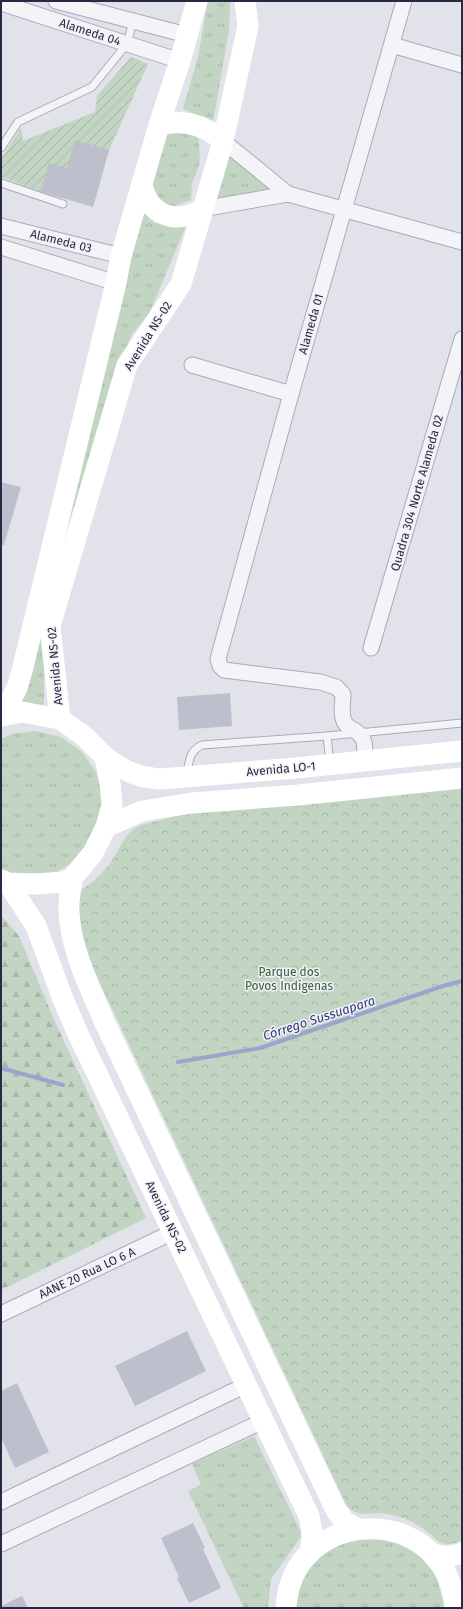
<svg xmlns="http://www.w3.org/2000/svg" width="463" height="1609" viewBox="0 0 463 1609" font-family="'Fira Sans',sans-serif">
	<defs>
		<pattern id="grass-tufts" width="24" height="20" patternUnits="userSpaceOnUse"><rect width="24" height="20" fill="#c2d4c2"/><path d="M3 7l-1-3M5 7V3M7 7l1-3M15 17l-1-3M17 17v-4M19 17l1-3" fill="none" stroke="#a7b6a8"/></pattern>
		<pattern id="forest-firs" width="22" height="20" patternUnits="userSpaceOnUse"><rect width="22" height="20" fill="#c2d4c2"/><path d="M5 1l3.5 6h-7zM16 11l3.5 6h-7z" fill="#a7b6a8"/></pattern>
		<pattern id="park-crowns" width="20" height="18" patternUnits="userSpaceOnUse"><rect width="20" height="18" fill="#c2d4c2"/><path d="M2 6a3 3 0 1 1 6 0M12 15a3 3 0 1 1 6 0" fill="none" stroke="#a7b6a8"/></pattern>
		<pattern id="garden-furrows" width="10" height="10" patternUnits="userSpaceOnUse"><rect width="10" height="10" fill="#c2d4c2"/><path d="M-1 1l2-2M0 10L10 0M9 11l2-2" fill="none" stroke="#a7b6a8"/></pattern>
	</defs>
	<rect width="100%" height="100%" fill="#e1e2ea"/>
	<g fill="url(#grass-tufts)">
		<polygon points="208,1 230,1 229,31 213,122 183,109 198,57"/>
		<polygon points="167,132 193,132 199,140 200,163 192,184 191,200 171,207 158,201 152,185"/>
		<polygon points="223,141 288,194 202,209"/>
		<polygon points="144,213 154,223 176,224 186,226 149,314 132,334 111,384 44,625 44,705 15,704 114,321"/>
		<polygon points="36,731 61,737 82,752 96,772 103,796 102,821 76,861 56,872 33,877 10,874 1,870 1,739 11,734"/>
		<polygon points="254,1436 301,1532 300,1538 271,1579 268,1608 244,1608 188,1491 201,1485 192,1464"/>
		<polygon points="363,1537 398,1542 421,1557 436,1576 445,1608 294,1608 296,1595 309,1567 330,1548"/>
	</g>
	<polygon fill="url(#forest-firs)" points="1,915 19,936 56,1024 146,1218 1,1290"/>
	<path fill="url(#park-crowns)" d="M 462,784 L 462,1540 C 442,1550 440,1541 425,1530 C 419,1525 410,1521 403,1518 C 396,1516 389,1514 382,1513 C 370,1513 356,1517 347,1506 L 116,1017 C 102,987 68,923 81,892 C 82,888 87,886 90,884 C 98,878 105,870 111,862 C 121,848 124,832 141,825 L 191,812 Z"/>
	<polygon fill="url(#garden-furrows)" points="131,57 148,64 109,150 93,207 41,192 1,177 1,159 21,128 23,141 95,112 97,96"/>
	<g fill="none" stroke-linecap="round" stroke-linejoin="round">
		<g stroke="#9aa4cc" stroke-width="4">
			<polyline points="178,1062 260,1048 443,986 462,981"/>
			<polyline points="1,1068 63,1085"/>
		</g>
	</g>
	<g fill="#bebfcd">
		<polygon points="75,140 109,150 93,207 41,191 49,163 67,168"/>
		<polygon points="1,482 21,487 4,545 1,545"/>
		<polygon points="230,693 232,726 179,730 177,697"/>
		<polygon points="187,1331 206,1371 135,1406 115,1366"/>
		<polygon points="17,1383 49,1452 15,1468 1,1438 1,1391"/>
		<polygon points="193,1523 205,1548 203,1549 221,1588 189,1603 177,1578 179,1577 161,1538"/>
		<polygon points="22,1596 28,1608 1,1608 1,1606"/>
	</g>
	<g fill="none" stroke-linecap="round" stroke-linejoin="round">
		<defs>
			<g id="lane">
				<polyline points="1,148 18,122 92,87 127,44 133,21"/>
				<polyline points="1,183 63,204"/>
				<polyline points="327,736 330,764"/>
				<path d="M 187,774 C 189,762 189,751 202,745 L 327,736 L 462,723"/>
			</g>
			<g id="street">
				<polyline points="56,1 187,35"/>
				<polyline points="1,3 180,61"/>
				<polyline points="392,45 462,65"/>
				<polyline points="223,141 288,194 462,242"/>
				<polyline points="202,209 288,194"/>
				<polyline points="1,226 121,256"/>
				<polyline points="1,247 116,283"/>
				<polyline points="192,365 291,394"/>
				<polyline points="371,648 462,339"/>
				<path d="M 364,761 C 365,751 367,739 357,732 C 353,729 348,728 345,723 C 340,715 343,703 343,694 L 336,687 L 320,682 L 224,670 L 220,666 L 218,659 L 291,394 L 404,1"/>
				<polyline points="1,1314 173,1232"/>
				<polyline points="1,1502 246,1385"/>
				<polyline points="1,1544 263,1421"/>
			</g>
		</defs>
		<use href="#lane" stroke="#aaabb8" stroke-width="9"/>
		<use href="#street" stroke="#aaabb8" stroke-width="17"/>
		<use href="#lane" stroke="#f4f4f8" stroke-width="7"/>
		<use href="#street" stroke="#f4f4f8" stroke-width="15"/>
		<g stroke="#fff" stroke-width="21">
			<path d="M 159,125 C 183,119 204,124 223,141"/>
			<path d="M 142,184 C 148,215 176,226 202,209"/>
			<polyline points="3,715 17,688 22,671 116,283 121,256 159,125 180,61 197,1"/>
			<polyline points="1,716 22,712 60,719 84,736 105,757 110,783 112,805 106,827 93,853 72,878 63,882 36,884 8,883 1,880"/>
			<polyline points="60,719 50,626 127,365 181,284 223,141 248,26 245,1"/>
			<path d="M 105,757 C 125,771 135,777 160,779 L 296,768 L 462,751"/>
			<polyline points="106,827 142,811 192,803 298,795 462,778"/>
			<path d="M 72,878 C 71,889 68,901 69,912 C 71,951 90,988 105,1023 L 336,1510 L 344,1521 L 358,1529"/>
			<path d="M 8,883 L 36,926 L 63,999 L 78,1034 L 309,1516 C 312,1529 314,1541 309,1554"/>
			<path d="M 432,1554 C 443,1557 451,1557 462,1553"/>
			<path d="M 286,1608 C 292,1503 448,1502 455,1608"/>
		</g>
	</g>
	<g text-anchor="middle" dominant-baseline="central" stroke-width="3" stroke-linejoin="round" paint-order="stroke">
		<g font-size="12" fill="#282a43" stroke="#f1f1f7">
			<text transform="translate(90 32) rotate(18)">Alameda 04</text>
			<text transform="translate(61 241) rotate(14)">Alameda 03</text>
			<text transform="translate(311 324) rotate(-74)">Alameda 01</text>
			<text transform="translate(148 336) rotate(-58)">Avenida NS-02</text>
			<text transform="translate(417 493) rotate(-74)">Quadra 304 Norte Alameda 02</text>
			<text transform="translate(55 666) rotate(-95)">Avenida NS-02</text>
			<text transform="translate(281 769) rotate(-5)">Avenida LO-1</text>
			<text transform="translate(166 1217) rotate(64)">Avenida NS-02</text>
			<text transform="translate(87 1273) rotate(-25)">AANE 20 Rua LO 6 A</text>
		</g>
		<g font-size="12" fill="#355f39" stroke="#f1f1f7">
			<text x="289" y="972">Parque dos<tspan x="289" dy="14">Povos Indígenas</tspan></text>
		</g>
		<g font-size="13" font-style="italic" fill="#303c79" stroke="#f1f1f7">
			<text transform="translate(319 1018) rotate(-18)">Córrego Sussuapara</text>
		</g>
	</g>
	<rect width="463" height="1609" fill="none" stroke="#282a43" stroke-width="4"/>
</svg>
